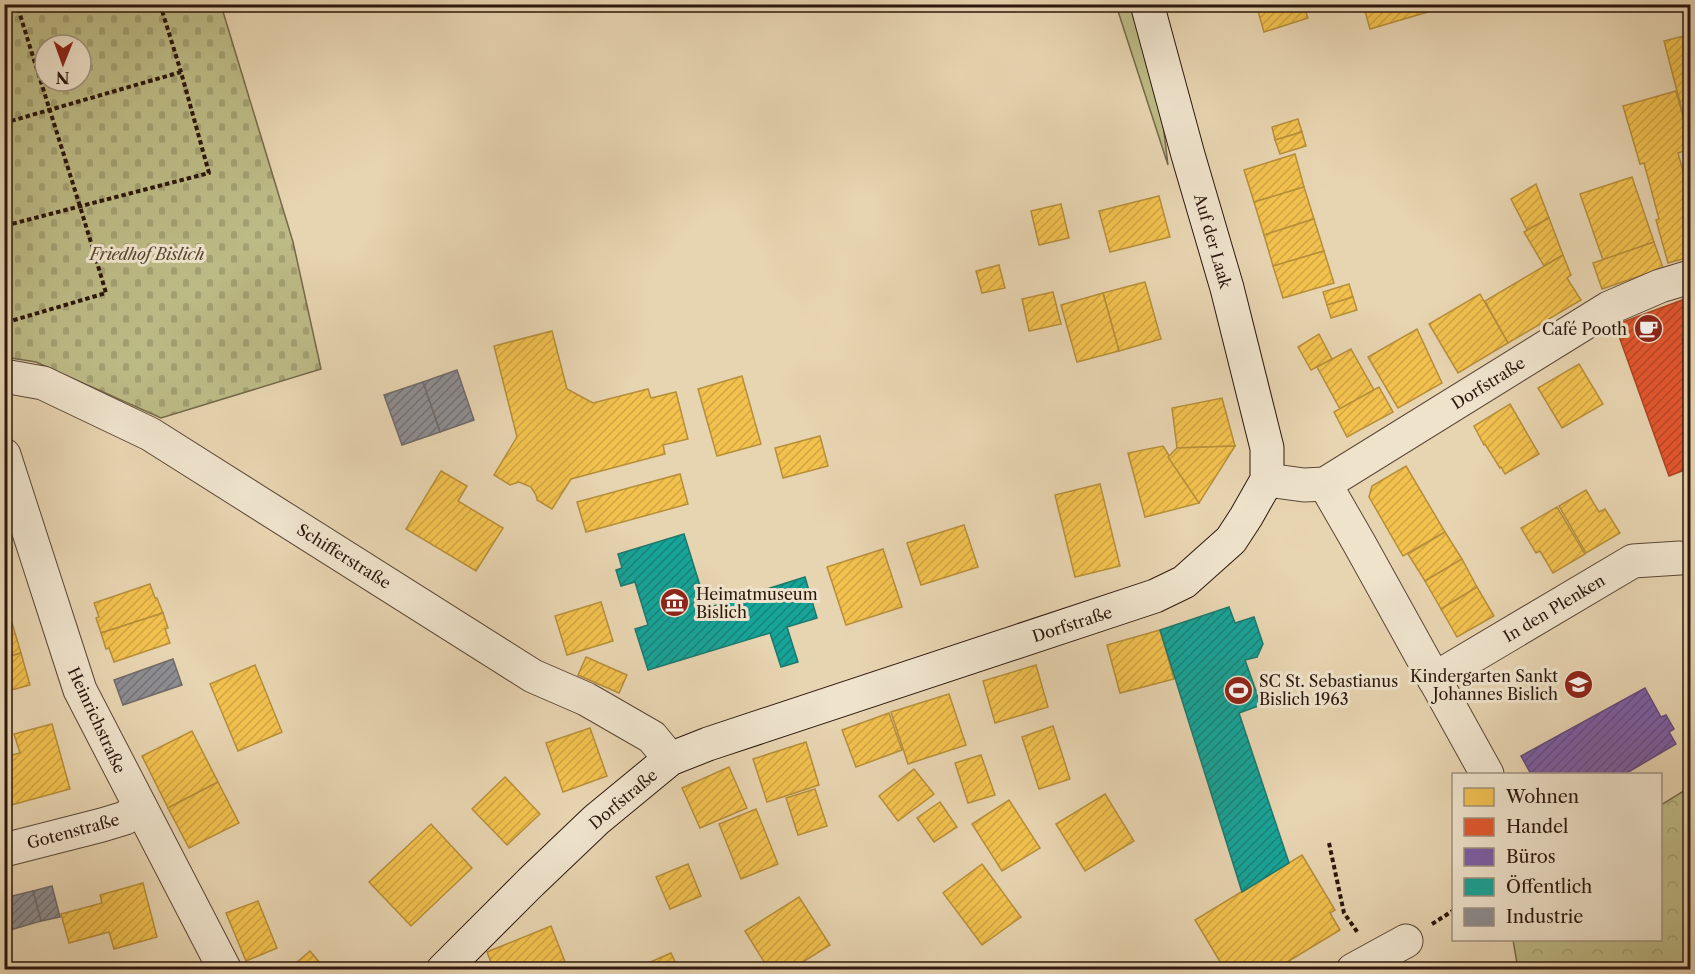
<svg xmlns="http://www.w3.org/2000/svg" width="1695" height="974" viewBox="0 0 1695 974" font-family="'Libre Caslon Text',serif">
	<defs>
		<pattern id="forest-crowns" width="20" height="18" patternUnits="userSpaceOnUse" patternTransform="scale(1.5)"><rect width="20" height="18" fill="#bdbb86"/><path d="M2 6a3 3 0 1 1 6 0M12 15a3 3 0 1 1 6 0" fill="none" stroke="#a3a072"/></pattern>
		<pattern id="cemetery-stones" width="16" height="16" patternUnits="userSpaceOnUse" patternTransform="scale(1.5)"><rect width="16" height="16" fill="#bdbb86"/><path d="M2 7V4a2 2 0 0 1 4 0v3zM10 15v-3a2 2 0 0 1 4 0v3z" fill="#a3a072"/></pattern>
		<pattern id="homes-hatch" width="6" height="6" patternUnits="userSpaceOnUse" patternTransform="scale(1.5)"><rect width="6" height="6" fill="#f2c14e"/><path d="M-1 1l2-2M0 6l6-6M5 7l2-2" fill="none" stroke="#d0a543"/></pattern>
		<pattern id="shops-hatch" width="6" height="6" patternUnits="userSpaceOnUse" patternTransform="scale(1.5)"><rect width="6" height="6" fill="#e4572e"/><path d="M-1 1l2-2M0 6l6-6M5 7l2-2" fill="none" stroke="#b94726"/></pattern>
		<pattern id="offices-hatch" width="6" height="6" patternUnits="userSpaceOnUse" patternTransform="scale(1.5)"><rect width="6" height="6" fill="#7b5ea7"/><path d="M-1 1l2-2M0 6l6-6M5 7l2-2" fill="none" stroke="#654d86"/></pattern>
		<pattern id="public-hatch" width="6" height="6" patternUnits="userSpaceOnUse" patternTransform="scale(1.5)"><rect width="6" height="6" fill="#17a398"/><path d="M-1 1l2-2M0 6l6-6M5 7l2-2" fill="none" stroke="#15847a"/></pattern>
		<pattern id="industry-hatch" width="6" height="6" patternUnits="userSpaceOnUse" patternTransform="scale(1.5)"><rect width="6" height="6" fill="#8d8d92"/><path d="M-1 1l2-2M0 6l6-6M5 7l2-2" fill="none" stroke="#737276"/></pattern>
	</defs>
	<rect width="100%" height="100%" fill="#e7d4b0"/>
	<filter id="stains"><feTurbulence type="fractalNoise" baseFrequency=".00333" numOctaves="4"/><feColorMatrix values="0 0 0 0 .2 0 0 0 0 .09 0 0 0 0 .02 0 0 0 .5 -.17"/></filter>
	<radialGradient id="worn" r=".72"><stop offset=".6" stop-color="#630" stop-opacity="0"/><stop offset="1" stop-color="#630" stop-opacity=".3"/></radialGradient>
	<polygon fill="#bdbb86" stroke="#74694a" stroke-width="1.5" points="1116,5 1131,5 1163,124 1168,165"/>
	<polygon fill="url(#forest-crowns)" stroke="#74694a" stroke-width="1.5" points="1690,787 1690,969 1518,969 1513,940 1660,940 1661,805"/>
	<path fill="url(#cemetery-stones)" stroke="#74694a" stroke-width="1.5" fill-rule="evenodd" d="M 4,5 L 221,5 L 293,242 L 321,369 L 161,418 L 36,362 L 5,357 ZM 45,45 L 81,45 L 81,81 L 45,81 Z"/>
	<g fill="url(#homes-hatch)" stroke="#b78e3a" stroke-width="1.5">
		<polygon points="1256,4 1303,4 1308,18 1264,32"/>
		<polygon points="1363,4 1455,4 1370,29"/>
		<polygon points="1690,32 1690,141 1664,41 1688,35 1688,33"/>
		<polygon points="1676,91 1690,142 1690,149 1678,153 1690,196 1690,257 1668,263 1656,220 1659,219 1644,163 1640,164 1623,106"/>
		<polygon points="1298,119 1302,132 1275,140 1272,127"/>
		<polygon points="1302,132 1306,146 1280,154 1275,140"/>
		<polygon points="1295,154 1304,187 1254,202 1244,170"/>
		<polygon points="1632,177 1654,242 1603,260 1580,194"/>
		<polygon points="1536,184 1549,218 1527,230 1511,199"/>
		<polygon points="1304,187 1314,219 1264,235 1254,202"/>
		<polygon points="1159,196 1170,237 1110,252 1099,211"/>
		<polygon points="1061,204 1069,238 1039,245 1031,211"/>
		<polygon points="1549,218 1563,255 1544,266 1524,232"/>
		<polygon points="1314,219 1324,251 1273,266 1264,235"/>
		<polygon points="1654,242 1663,268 1602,289 1593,263"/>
		<polygon points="1324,251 1334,283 1283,298 1273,266"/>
		<polygon points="1563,255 1571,275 1567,278 1581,300 1508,343 1485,301"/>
		<polygon points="999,265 1005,288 982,293 976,271"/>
		<polygon points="1145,282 1161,339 1119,351 1103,293"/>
		<polygon points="1349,284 1353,297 1327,305 1323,292"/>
		<polygon points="1053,292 1061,324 1029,331 1022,299"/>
		<polygon points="1103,293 1119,351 1077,362 1061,305"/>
		<polygon points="1480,294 1508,343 1458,373 1429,324"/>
		<polygon points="1353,297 1357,310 1331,318 1327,305"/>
		<polygon points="1417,329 1442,383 1398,408 1368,357"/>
		<polygon points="552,331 567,389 593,403 648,389 651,398 676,392 688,439 663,445 665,454 571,479 552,509 537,500 536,495 531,487 519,482 510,485 494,475 517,437 494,346"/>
		<polygon points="1319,334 1332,359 1311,370 1298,347"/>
		<polygon points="1351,349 1374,390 1340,409 1317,367"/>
		<polygon points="1579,364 1603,404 1562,428 1538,388"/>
		<polygon points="742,376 761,444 717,456 698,389"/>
		<polygon points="1379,387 1393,412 1347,437 1334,412"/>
		<polygon points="1222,398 1235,446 1177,448 1172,408"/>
		<polygon points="1510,404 1539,454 1505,474 1501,467 1500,468 1485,444 1484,445 1474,426"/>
		<polygon points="820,436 828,466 783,478 775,448"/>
		<polygon points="1163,446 1199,503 1145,517 1128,453"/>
		<polygon points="1235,446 1199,503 1168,457 1177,448"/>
		<polygon points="1406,466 1445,532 1403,556 1369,497 1372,486"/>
		<polygon points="441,471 467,486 458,501 503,528 476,571 406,529"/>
		<polygon points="680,474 688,504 586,532 577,502"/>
		<polygon points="1100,484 1120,566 1075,577 1055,495"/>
		<polygon points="1586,490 1599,512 1605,509 1620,533 1586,553 1559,506"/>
		<polygon points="1557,507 1585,554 1553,573 1540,551 1536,553 1521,528"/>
		<polygon points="964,525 978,567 921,585 907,543"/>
		<polygon points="1445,532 1462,559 1425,581 1408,554"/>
		<polygon points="883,549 902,607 846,625 827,567"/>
		<polygon points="1462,559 1477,587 1441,609 1425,581"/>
		<polygon points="150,584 155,598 157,598 163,613 101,633 96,618 99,617 94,603"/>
		<polygon points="1477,587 1494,616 1457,637 1441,609"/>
		<polygon points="601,602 613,641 567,655 555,616"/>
		<polygon points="163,613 168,628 165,629 170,643 114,662 109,648 106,649 101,633"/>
		<polygon points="12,623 21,653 4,658 4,625"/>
		<polygon points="1160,630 1174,679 1120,693 1107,645"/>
		<polygon points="21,653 30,685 4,692 4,658"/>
		<polygon points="586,657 627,675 619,693 578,675"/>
		<polygon points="255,665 282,732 238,751 210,684"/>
		<polygon points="1036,665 1048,707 995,723 983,681"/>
		<polygon points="949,694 966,745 908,764 891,712"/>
		<polygon points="889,713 902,750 856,767 842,730"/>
		<polygon points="52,724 70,789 4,807 4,757 20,753 14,734"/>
		<polygon points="1053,726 1070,779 1039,789 1022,737"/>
		<polygon points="590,728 607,776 563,792 546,743"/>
		<polygon points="192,731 218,782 168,808 142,756"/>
		<polygon points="806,742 819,785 767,802 753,759"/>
		<polygon points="981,755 995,795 968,803 955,763"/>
		<polygon points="729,767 747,808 700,828 682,788"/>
		<polygon points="914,769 934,794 898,821 879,796"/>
		<polygon points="505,777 540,814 507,845 472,809"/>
		<polygon points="218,782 239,823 189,848 168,808"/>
		<polygon points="815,789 827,826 798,835 786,798"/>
		<polygon points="1105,794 1134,841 1085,871 1056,824"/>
		<polygon points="1009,800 1040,848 1002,871 972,824"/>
		<polygon points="940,802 957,827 934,842 917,818"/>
		<polygon points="756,809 778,864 741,879 719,824"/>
		<polygon points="431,824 472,868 411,926 369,882"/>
		<polygon points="1302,855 1335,910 1330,913 1340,930 1274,970 1225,970 1195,920"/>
		<polygon points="688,864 701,896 670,909 656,877"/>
		<polygon points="982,864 1021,917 982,945 943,893"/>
		<polygon points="143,883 157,937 114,949 109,932 69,943 61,914 102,903 100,895"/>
		<polygon points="799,897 830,945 790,970 769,970 745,931"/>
		<polygon points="258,901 277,948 246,961 226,913"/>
		<polygon points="551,926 566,964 552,970 494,970 487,952"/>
		<polygon points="310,951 326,970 288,970"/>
		<polygon points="671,953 679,970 632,970"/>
	</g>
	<polygon fill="url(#shops-hatch)" stroke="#ad4424" stroke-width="1.5" points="1690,297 1690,336 1682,339 1690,365 1690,468 1669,476 1615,325"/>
	<polygon fill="url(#offices-hatch)" stroke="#634979" stroke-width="1.5" points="1645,688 1661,717 1666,715 1674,729 1669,732 1676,744 1625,774 1531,774 1521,756"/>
	<g fill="url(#public-hatch)" stroke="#1d796e" stroke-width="1.5">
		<polygon points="684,534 707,608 805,577 817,618 787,627 798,662 781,667 770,633 648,670 635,629 648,625 635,582 621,586 616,570 622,568 618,554"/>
		<polygon points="1229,607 1235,623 1254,617 1263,644 1257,657 1245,660 1261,705 1239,713 1289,863 1242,892 1160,630"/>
	</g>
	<g fill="url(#industry-hatch)" stroke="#706a6a" stroke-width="1.5">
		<polygon points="457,370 474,420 440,432 423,382"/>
		<polygon points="423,382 440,432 402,445 384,395"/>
		<polygon points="173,659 182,685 123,705 114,680"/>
		<polygon points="52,886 60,917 41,921 33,891"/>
		<polygon points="33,891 41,921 10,930 4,910 4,898"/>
	</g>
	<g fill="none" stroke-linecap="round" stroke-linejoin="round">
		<defs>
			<g id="minor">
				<polyline points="4,376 43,383 150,434 533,676 586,699 652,737 670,759"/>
				<polyline points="4,455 80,690 225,970"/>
				<polyline points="1267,480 1304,485 1325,484 1609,308 1660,286 1690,277"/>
				<polyline points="1325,484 1359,543 1487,774"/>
				<polyline points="1434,679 1633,561 1680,558"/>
				<polyline points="4,850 102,825 125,818 140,808"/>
				<polyline points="1353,970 1406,941"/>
			</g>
			<polyline id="secondary" points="443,970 531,882 596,820 670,759 708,744 1155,596 1184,582 1231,540 1246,517 1267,480 1267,448 1227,288 1188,155 1147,4"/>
		</defs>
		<use href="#minor" stroke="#5b4636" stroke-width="35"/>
		<use href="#secondary" stroke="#2c170d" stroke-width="35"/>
		<g stroke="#2c170d" stroke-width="4" stroke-dasharray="4.5 3" stroke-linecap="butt">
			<polyline points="160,4 181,72"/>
			<polyline points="18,8 29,4"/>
			<path d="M 4,12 L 18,8 C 47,103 78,197 106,293 L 4,323"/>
			<polyline points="4,123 181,72 209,173 4,226"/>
			<polyline points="1329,843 1344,913 1358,933"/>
			<polyline points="1432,924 1454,910"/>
		</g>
		<use href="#minor" stroke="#efe3cc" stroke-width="33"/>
		<use href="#secondary" stroke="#efe3cc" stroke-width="33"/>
	</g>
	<defs>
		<symbol id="cafe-disc" viewBox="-11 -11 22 22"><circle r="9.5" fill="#8f2418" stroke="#efe3cc"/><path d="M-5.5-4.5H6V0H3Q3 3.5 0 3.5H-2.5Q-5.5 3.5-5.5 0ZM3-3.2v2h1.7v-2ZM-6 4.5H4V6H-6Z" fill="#fff"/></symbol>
		<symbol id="museum-disc" viewBox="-11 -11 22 22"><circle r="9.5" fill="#8f2418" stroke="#efe3cc"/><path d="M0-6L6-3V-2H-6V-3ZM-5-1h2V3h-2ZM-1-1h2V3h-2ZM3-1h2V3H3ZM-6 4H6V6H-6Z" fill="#fff"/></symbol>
		<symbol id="school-disc" viewBox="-11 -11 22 22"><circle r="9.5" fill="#8f2418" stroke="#efe3cc"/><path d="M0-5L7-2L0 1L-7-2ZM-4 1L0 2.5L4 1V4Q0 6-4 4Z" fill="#fff"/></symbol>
		<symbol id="stadium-disc" viewBox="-11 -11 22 22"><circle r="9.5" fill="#8f2418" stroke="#efe3cc"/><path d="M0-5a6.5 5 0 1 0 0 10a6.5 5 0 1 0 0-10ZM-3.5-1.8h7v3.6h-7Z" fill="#fff"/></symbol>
	</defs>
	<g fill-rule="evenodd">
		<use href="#cafe-disc" x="1632" y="312" width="33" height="33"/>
		<use href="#museum-disc" x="658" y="586" width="33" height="33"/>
		<use href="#school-disc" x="1562" y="668" width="33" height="33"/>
		<use href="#stadium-disc" x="1222" y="674" width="33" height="33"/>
	</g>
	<g text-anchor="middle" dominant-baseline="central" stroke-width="6" stroke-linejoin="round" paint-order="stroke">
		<g font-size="16" fill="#2c170d" stroke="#efe3cc">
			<text transform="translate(1213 241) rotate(74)">Auf der Laak</text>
			<text transform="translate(1488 383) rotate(-32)">Dorfstraße</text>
			<text transform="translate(344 556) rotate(32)">Schifferstraße</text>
			<text transform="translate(1554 608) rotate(-31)">In den Plenken</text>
			<text transform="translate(1072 624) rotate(-18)">Dorfstraße</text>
			<text transform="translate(97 720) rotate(65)">Heinrichstraße</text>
			<text transform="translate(623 799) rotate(-40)">Dorfstraße</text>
			<text transform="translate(73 831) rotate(-15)">Gotenstraße</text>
		</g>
		<g font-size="16" font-style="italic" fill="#584831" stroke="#efe3cc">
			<text x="147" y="254">Friedhof Bislich</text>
		</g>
		<g font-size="16" fill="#2c170d" stroke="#efe3cc" text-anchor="end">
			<text x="1627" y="329">Café Pooth</text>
			<text x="696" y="594" text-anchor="start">Heimatmuseum<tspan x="696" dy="18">Bislich</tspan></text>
			<text x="1558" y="676">Kindergarten Sankt<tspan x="1558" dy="18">Johannes Bislich</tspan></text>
			<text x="1259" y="681" text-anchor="start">SC St. Sebastianus<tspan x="1259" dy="18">Bislich 1963</tspan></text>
		</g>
	</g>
	<rect width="1695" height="974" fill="none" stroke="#e7d4b0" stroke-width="24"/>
	<rect x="6" y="6" width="1683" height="962" fill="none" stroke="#2c170d" stroke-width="3"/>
	<rect x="12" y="12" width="1671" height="950" fill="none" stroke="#2c170d" stroke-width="1.5"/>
	<rect x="1452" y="773" width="210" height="168" fill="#efe3cc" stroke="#a19180" stroke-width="1.5"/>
	<rect x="1464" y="788" width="30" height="18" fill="#f2c14e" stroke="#a19180" stroke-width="1.5"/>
	<text x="1506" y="803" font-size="18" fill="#2c170d">Wohnen</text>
	<rect x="1464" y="818" width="30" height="18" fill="#e4572e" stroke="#a19180" stroke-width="1.5"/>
	<text x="1506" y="833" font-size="18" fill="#2c170d">Handel</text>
	<rect x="1464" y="848" width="30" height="18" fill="#7b5ea7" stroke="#a19180" stroke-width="1.5"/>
	<text x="1506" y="863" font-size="18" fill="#2c170d">Büros</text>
	<rect x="1464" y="878" width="30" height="18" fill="#17a398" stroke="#a19180" stroke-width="1.5"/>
	<text x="1506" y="893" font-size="18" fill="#2c170d">Öffentlich</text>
	<rect x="1464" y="908" width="30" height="18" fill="#8d8d92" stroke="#a19180" stroke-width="1.5"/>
	<text x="1506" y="923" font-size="18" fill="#2c170d">Industrie</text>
	<g transform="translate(63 63) rotate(181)"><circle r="28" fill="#efe3cc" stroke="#a19180" stroke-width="1.5"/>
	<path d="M0-4.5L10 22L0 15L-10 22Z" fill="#8f2418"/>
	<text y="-9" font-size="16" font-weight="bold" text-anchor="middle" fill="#2c170d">N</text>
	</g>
	<rect width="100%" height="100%" filter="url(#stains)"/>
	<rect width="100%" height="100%" fill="url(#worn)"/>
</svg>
